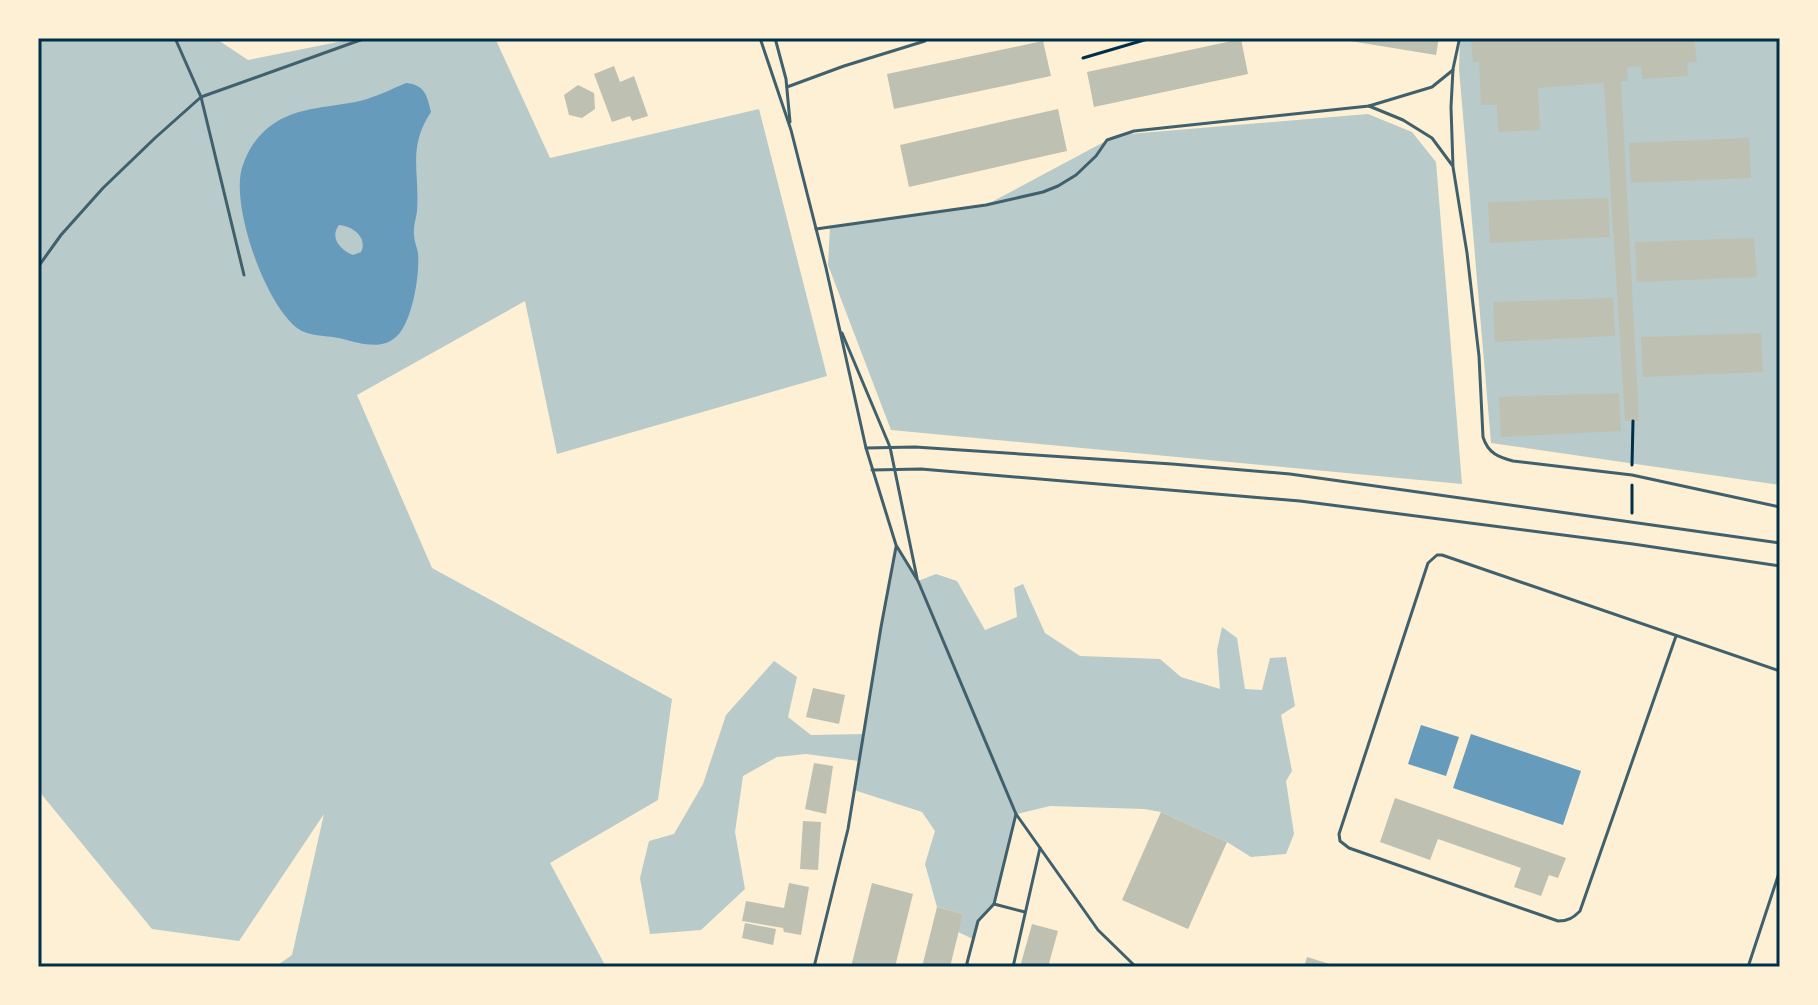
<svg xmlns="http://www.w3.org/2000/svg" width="1818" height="1005" viewBox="0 0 1818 1005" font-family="Karla,sans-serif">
	<rect width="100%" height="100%" fill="#fdf0d5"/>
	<g fill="#b9caca">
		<polygon points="38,38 215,38 248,60 358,38 495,38 550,158 759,109 827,376 557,454 525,301 357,395 432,568 672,699 658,800 550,863 606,967 275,967 292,955 324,814 239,941 152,929 38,790"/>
		<polygon points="1460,38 1777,38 1780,96 1780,485 1491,443 1459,69"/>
		<polygon points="1368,114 1412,132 1436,162 1462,484 891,430 828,265 830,227 986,205 1117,135"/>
		<polygon points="896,545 918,581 936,574 957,581 985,630 1017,617 1014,588 1023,584 1045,633 1080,656 1160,659 1181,677 1220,689 1217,650 1222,627 1237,638 1245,689 1262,690 1270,658 1286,657 1295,706 1281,715 1292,771 1286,781 1294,834 1286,854 1251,857 1227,842 1161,812 1144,809 1050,806 1017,814 994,904 981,916 973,939 958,932 963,914 937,907 925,864 935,831 922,812 854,790 859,761 806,754 777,757 743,776 735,832 745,889 701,930 650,934 640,878 649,841 674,834 703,784 726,715 774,661 797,677 788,717 811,735 863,734"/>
	</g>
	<g fill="#669bbc" fill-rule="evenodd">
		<path d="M 406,83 C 425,85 427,95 431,112 C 407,148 420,172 417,211 C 416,219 413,227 414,235 C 414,241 417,247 418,253 C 420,273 413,318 399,334 C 384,351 362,344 343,339 C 328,335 309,337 297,328 C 265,303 233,211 241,172 C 245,155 255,138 269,127 C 299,104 333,109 367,99 C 380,95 394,88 406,83 ZM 339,225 C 353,226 368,238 361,252 L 353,255 C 341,250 329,238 339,225 Z"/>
		<polygon points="1421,725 1459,737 1446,776 1408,764"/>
		<polygon points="1471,734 1581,771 1563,825 1453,788"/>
	</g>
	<g fill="#bec0b2">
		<polygon points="1345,38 1439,38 1436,55 1344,40"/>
		<polygon points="1471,38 1694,38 1697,62 1687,63 1688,76 1642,79 1641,66 1627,67 1628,81 1621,81 1639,421 1625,421 1604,83 1538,88 1540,130 1498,132 1497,105 1481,105 1479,62 1473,62"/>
		<polygon points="1241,39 1248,74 1094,107 1087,72"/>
		<polygon points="1043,41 1051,76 894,109 887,74"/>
		<polygon points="614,66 620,82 634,76 648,116 632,121 630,116 612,122 594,74"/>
		<polygon points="578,85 594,93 595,109 582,118 569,115 564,95"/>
		<polygon points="1058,109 1067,151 909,187 900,145"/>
		<polygon points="1749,138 1751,178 1631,183 1629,143"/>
		<polygon points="1608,198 1610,237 1490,243 1488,202"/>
		<polygon points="1754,238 1757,277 1637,282 1635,242"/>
		<polygon points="1613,298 1615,336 1495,342 1493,302"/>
		<polygon points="1761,333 1763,372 1643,377 1641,337"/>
		<polygon points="1619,393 1621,431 1501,437 1499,397"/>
		<polygon points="813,688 845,695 839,724 806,717"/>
		<polygon points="814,763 833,766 826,814 805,809"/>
		<polygon points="1395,798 1566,858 1558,878 1549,875 1541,896 1514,887 1521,868 1438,839 1430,860 1380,842"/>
		<polygon points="1161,812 1227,842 1188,929 1122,900"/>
		<polygon points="803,821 821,822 818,870 800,869"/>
		<polygon points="789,883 809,887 801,935 784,932 783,928 742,921 746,901 784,908"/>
		<polygon points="872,883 913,894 895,967 851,967"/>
		<polygon points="937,907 963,914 950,967 922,967"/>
		<polygon points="745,923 776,929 773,945 742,938"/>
		<polygon points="1032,924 1058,931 1048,967 1020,967"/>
		<polygon points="1307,957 1336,966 1336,967 1304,967"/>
	</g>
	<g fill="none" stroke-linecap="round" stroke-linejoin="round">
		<g stroke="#003049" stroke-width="3">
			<polyline points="1083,58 1151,38"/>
			<polyline points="1632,465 1633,421"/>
			<polyline points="1632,485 1632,513"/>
		</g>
		<g stroke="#3f606c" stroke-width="3">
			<polyline points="175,38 201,97 244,275"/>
			<polyline points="760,38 791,130 826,268 866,448 896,545 918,581 1016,814 1098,930 1136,967"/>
			<polyline points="775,38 786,79 790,122"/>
			<path d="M 1459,41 L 1453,69 L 1451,107 L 1453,167 L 1467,253 L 1479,356 L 1483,437 C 1488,453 1498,457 1513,461 L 1632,475 L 1780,507"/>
			<polyline points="787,87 844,66 925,41"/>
			<polyline points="1369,106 1403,120 1432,138 1452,165"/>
			<polyline points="816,229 986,205 1043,192 1058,186 1076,175 1096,156 1107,140 1134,131 1369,106 1432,87 1453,70"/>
			<polyline points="38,267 61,235 103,188 155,138 201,97 366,38"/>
			<polyline points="842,333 890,447 917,578"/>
			<polyline points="866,448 915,447 1172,464 1290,474 1780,543"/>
			<polyline points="872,470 921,469 1300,501 1633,544 1780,566"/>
			<path d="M 1676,636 L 1580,911 C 1573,918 1568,921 1558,921 L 1349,848 L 1340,841 L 1339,834 L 1428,563 L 1437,555 L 1442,555 L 1780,671"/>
			<polyline points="994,904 1025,912"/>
			<polyline points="814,967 848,829 881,627 896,547"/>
			<polyline points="968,967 967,963 978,921 994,904 1016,814"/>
			<polyline points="1013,967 1040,848"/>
			<polyline points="1748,967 1780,870"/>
		</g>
	</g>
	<rect width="1818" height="1005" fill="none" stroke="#fdf0d5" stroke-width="80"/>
	<rect x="40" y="40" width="1738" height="925" fill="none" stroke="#003049" stroke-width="3"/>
</svg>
